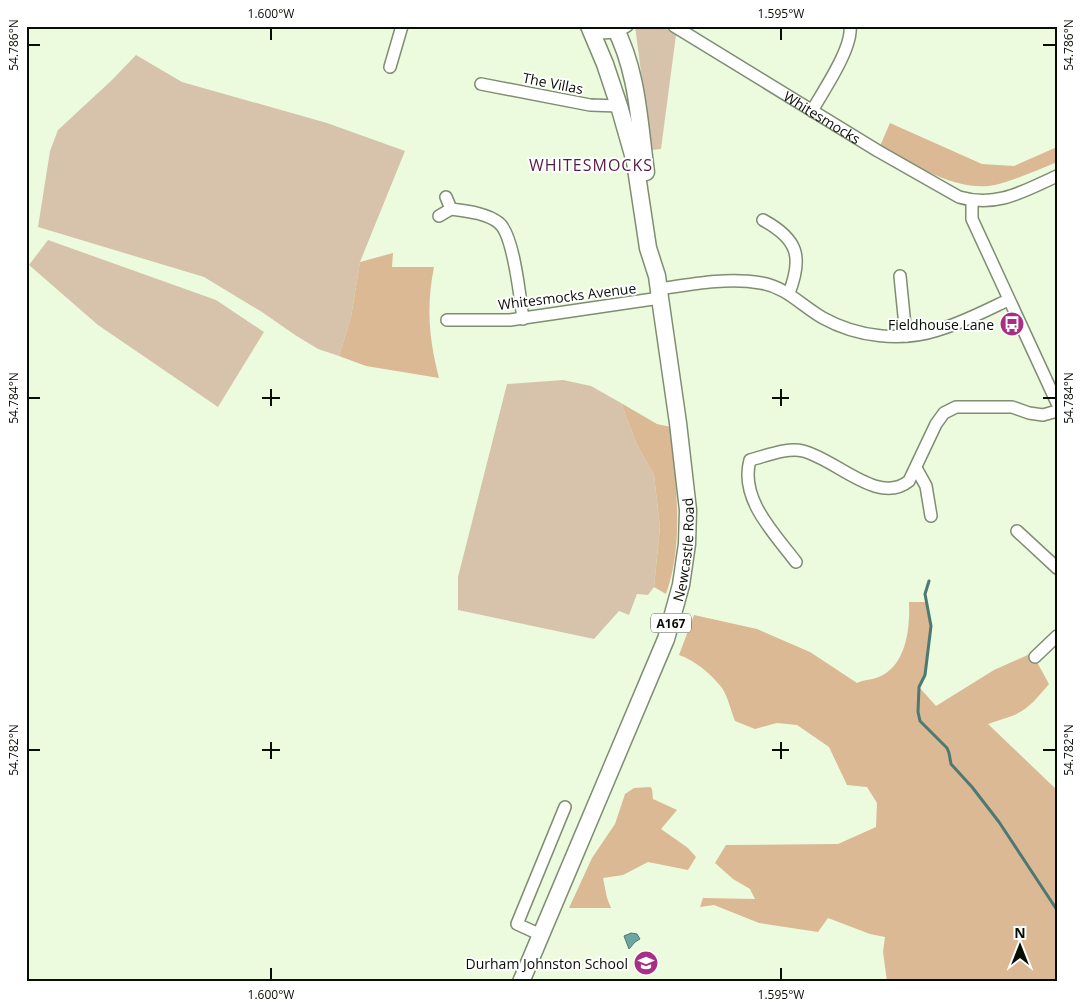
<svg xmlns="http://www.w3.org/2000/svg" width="1083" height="1008" viewBox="0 0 1083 1008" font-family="'Open Sans',sans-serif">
	<rect width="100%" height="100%" fill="#ecfbdd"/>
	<g fill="#d7c3ac">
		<polygon points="635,26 662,26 676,35 661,149 651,150"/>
		<polygon points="136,55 182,82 327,123 405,151 360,262 351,317 339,356 318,349 295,335 262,312 204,277 38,227 50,151 58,130 112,80"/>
		<polygon points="48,240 216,300 264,332 218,407 98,325 29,265"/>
		<polygon points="563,380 591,386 621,403 637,445 654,475 660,527 654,587 648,595 637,594 629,615 619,611 594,639 458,610 458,577 507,384"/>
	</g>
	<g fill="#dab994">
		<path d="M 890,123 L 982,164 L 1014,166 L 1057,147 L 1057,162 C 1037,170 1016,180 995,185 C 958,193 912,164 880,146 Z"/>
		<path d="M 393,253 L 392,267 L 434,267 C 426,307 429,339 439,378 L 366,366 L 339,356 L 351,317 L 360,262 Z"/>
		<path d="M 621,403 L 657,424 L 671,427 C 675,482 685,540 666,594 L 654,587 L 660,527 L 654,475 L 637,445 Z"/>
		<path d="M 909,602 L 927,602 L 931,626 L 925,675 L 919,687 L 936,706 L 994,670 L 1032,653 L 1049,684 C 1038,697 1028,710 1012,716 C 1004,719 996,721 988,724 L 1057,790 L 1057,982 L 891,982 L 887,981 L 883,952 L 885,937 L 870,934 L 828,918 L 818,932 L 759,923 L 714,905 L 700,907 L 703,898 L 755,899 L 750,889 L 733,879 L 715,863 L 726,845 L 838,844 L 876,827 L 877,803 L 867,787 L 847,785 L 829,747 L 797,725 L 777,723 L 755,729 L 735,721 C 731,711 728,697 722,688 C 711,674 696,661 679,655 L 694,615 L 757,629 L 810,652 L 857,683 C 865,679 875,680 883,675 C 907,661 910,627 909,602 Z"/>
		<polygon points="650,787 652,789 653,799 677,810 661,829 688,848 696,857 688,870 648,862 623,875 603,878 607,898 611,908 569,908 592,858 615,824 625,794 634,788"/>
	</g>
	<polygon fill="#6ba7a2" stroke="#4e7973" points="631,933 637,934 640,939 635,942 629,949 624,936"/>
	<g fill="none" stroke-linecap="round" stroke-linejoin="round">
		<polyline stroke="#4e7973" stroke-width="3" points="929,581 925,594 931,626 925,675 919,687 918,712 920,721 947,748 949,753 951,764 972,787 999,822 1057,910"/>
		<defs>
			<g id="minor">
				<path id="s1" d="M 674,26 L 878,151 L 959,197 C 997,208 1024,191 1057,176"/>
				<path d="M 590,30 C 604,35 615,34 627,26"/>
				<polyline points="390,67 402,26"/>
				<polyline points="481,84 590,105 619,106"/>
				<path d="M 812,111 C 823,91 853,48 850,26"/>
				<path d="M 446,197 L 451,209 C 466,211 487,213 499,223 C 514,235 520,298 523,319"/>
				<polyline points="972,201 972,219 1057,403"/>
				<polyline points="439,216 451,209"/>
				<path d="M 763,220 C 798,239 803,257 789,293"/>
				<polyline points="900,276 906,336"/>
				<path d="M 659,289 C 692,284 728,277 761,283 C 786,287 802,306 823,318 C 857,337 901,342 938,330 C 962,323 985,311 1008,300"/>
				<polyline points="447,320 510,320 660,298"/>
				<polyline points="916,468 926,486 931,516"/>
				<polyline points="1017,531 1057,568"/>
				<path d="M 796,562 C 775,534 739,499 750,460 C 766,456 787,447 803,451 C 836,459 878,506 909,481 L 936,424 L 944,413 L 956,407 L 1012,407 L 1029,413 L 1043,415 L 1057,411"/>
				<polyline points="1035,657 1057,636"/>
				<polyline points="541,935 517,924 565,807"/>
			</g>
			<g id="highway">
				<path d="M 614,26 C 638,71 639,123 646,172"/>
				<path id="s2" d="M 521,982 L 666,639 L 681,585 L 687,544 L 688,510 L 678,423 L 660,298 L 657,276 L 648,248 L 635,162 L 619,106 L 605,64 L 589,26"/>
			</g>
		</defs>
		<use href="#minor" stroke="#7f8d72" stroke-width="14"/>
		<use href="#highway" stroke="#7f8d72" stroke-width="19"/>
		<use href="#minor" stroke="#fff" stroke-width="11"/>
		<use href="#highway" stroke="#fff" stroke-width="16"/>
	</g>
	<path fill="none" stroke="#090e05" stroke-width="2" d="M 271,28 L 271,40M 781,28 L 781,40M 28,45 L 40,45M 1043,45 L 1056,45M 271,389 L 271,406M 781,389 L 781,406M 28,398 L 40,398M 262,398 L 280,398M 772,398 L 789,398M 1043,398 L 1056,398M 271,742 L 271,759M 781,742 L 781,759M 28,750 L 40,750M 262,750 L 280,750M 772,750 L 789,750M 1043,750 L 1056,750M 271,968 L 271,980M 781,968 L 781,980"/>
	<defs>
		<symbol id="bus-disc" viewBox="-11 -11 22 22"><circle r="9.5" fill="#a82f85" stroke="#fff"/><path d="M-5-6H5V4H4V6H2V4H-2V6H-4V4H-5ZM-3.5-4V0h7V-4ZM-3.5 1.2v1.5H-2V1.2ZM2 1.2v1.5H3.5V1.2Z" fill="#fff"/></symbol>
		<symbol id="school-disc" viewBox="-11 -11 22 22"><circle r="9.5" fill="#a82f85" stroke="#fff"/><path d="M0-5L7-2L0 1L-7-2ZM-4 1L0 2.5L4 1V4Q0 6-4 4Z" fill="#fff"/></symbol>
	</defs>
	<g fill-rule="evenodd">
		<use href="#bus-disc" x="998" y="310" width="28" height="28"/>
		<use href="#school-disc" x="632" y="949" width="28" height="28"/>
	</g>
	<g text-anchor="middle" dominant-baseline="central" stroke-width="4" stroke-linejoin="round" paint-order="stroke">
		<rect fill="#fff" stroke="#535650" stroke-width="1" x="651" y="613.5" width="40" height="19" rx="4"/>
		<g font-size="12" font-weight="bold" fill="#090e05">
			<text x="671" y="623">A167</text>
		</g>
		<g font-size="14" fill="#090e05" stroke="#fff">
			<text transform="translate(553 83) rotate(11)">The Villas</text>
			<text stroke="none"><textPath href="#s1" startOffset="174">Whitesmocks</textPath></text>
			<text transform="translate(567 296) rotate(-7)">Whitesmocks Avenue</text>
			<text stroke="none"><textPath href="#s2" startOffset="464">Newcastle Road</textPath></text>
		</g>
		<g font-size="14" fill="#090e05" stroke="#fff" text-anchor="end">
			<text x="994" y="324">Fieldhouse Lane</text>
			<text x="628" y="963">Durham Johnston School</text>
		</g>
		<g font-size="16" letter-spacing="1" fill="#561c44" stroke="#fff">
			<text x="591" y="165">WHITESMOCKS</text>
		</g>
	</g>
	<rect width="1083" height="1008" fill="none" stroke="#ffffff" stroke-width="55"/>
	<g transform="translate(1020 946)" stroke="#ffffff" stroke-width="4" paint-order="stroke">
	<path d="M0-4L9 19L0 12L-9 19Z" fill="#090e05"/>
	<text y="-8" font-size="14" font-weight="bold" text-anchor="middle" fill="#090e05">N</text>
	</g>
	<rect x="28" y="28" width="1028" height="952" fill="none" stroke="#090e05" stroke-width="2"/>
	<g font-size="12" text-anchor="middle" fill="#090e05">
		<text x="271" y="18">1.600°W</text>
		<text x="781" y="18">1.595°W</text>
		<text transform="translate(14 45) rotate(-90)" y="4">54.786°N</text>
		<text transform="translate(1069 45) rotate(-90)" y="4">54.786°N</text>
		<text transform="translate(14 398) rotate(-90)" y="4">54.784°N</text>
		<text transform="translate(1069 398) rotate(-90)" y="4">54.784°N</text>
		<text transform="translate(14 750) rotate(-90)" y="4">54.782°N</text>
		<text transform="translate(1069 750) rotate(-90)" y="4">54.782°N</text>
		<text x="271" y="999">1.600°W</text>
		<text x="781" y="999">1.595°W</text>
	</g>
</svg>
